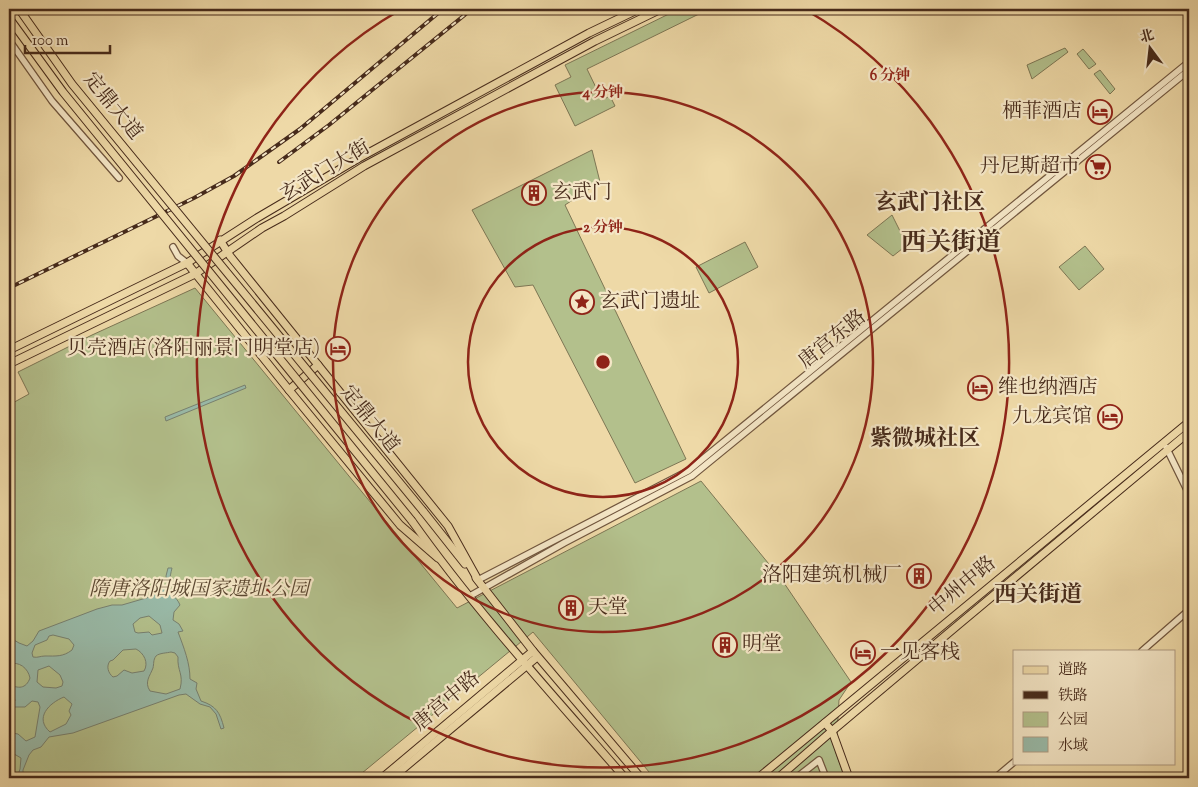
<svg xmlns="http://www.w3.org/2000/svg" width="1198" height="787" viewBox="0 0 1198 787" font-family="'Sorts Mill Goudy','Noto Serif SC',serif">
	<rect width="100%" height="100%" fill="#eed9a7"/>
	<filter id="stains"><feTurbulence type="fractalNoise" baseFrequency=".004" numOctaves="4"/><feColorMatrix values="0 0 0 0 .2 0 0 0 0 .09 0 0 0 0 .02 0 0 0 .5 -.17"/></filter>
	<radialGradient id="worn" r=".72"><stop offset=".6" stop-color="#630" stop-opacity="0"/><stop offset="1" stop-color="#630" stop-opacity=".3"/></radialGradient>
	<g fill="#b3c08c" stroke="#7d7654">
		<polygon points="679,9 699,9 701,13 587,69 602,100 610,96 615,106 575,126 555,85 571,77 565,65"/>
		<polygon points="1065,48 1068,52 1032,79 1027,65"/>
		<polygon points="1083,49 1096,64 1089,69 1077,54"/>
		<polygon points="1100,70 1115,89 1110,94 1094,74"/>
		<polygon points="592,150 600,182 565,205 686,459 635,483 533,285 515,287 472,210"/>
		<polygon points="892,215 907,245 893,256 867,235"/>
		<polygon points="745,242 758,267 709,293 696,267"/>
		<polygon points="1085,246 1104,269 1079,290 1059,267"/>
		<polygon points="195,288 457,608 701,481 782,580 851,682 839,700 836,753 845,778 654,778 533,632 356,778 9,778 9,405 29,394 18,372 92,335"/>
	</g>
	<g fill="#99baa8" stroke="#788170" fill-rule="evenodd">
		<polygon points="245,385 246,388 166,421 165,417"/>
		<path d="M 168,568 L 172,568 C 170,577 167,587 173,595 C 176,599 178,600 180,605 L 174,612 L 173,620 L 179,624 L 183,631 L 178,632 C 184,648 190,663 190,679 L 197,683 L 196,689 L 201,701 C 216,706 220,712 224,728 L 221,729 L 216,714 L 210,707 L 200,704 L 186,694 L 179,695 L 73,733 L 49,737 L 41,747 L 33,750 L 29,755 L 23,770 L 23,778 L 17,778 L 20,769 L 21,758 L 9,751 L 9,731 L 12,733 L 18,734 L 26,741 L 35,737 L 40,707 L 38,702 L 32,701 L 25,707 L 14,707 L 9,712 L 9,704 L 15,701 L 14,696 L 9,694 L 9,684 C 18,689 26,689 30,678 C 28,668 19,661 9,664 L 9,642 L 14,640 L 19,643 L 27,646 L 33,641 L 39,631 L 97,609 L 112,605 L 122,605 L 153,596 L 158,591 L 166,587 L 167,584 L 166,576 ZM 149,616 L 160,625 L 162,633 L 152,635 L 149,632 L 138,633 L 135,632 L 133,624 L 140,618 ZM 53,635 L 69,639 L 74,645 L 72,650 C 63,657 56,656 45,656 C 40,656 38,658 33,657 L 32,653 L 35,645 L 47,640 L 49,636 ZM 136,649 C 144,653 149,663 144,671 L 132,673 L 124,670 L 117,676 L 113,677 C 108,673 106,666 110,661 L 113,660 L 123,650 ZM 171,652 L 175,653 L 178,657 C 177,671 184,674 180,689 L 166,694 L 150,691 C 144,682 150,676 153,668 C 154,664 153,660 156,656 C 159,653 167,653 171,652 ZM 49,666 L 60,675 L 63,682 L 62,686 L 56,688 L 43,687 L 37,682 L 38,670 ZM 64,697 L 72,704 L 69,711 L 71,715 L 66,724 L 50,732 C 34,718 49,703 64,697 Z"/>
	</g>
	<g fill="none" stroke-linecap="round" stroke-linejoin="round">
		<defs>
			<g id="minor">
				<polyline points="9,40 52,101 119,178"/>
				<polyline points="173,247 178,256 187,263"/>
				<polyline points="1166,447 1189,494"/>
				<polyline points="478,580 688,471 1189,62"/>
				<polyline points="470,596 564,543 692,476 1189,70"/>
				<polyline points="1142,651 1189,610"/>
				<polyline points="796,778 819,760 826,778"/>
				<polyline points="995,778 1014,762"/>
			</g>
			<g id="major">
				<polyline points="220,240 230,256 448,526 478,580"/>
				<polyline points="187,263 289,390 400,525 438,558"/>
				<polyline points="9,350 187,263 257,218 359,158 589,33 639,9"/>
				<polyline points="9,364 195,274 262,228 284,216 364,166 595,41 661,9"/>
				<polyline points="289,390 318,365"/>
				<polyline points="423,511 465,564"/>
				<path d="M 412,521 C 476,611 552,694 625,778"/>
				<polyline points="476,578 533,651 641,778"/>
				<polyline points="825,723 832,731 849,778"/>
				<polyline points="382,778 533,651"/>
				<polyline points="392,778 537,657"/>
				<polyline points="758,778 1189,422"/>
				<polyline points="778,778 832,731 958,625 1189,432"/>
			</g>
		</defs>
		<use href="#minor" stroke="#71563e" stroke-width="8"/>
		<use href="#major" stroke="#472b1b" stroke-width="9"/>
		<use href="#minor" stroke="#f4e6c6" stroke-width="5.5"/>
		<use href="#major" stroke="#eed9a7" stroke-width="7"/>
		<defs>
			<g id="rail">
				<polyline points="279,162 329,125 472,9"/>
				<polyline points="9,288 194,198 234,176 300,129 443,9"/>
			</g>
		</defs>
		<use href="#rail" stroke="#472b1b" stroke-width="4"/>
		<use href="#rail" stroke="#f4e6c6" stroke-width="2" stroke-dasharray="5.5" stroke-linecap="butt"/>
		<defs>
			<g id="major-bridge">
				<polyline points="19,9 72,84 423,511"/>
				<polyline points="9,18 63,92 412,521"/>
			</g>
		</defs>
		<use href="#major-bridge" stroke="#472b1b" stroke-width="9" stroke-linecap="butt"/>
		<use href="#major-bridge" stroke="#eed9a7" stroke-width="7"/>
	</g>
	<g fill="none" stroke="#8f2418" stroke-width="2.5">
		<circle cx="603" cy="362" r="135"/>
		<circle cx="603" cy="362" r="270"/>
		<path d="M806 10A406 406 0 1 1 400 10"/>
	</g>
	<defs>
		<symbol id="hotel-ring" viewBox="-11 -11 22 22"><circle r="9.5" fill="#f4e6c6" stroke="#8f2418" stroke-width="1.5"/><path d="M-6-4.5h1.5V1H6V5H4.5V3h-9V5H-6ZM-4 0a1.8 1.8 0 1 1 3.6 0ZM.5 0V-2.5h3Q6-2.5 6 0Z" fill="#8f2418"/></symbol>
		<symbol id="supermarket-ring" viewBox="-11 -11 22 22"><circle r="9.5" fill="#f4e6c6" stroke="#8f2418" stroke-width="1.5"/><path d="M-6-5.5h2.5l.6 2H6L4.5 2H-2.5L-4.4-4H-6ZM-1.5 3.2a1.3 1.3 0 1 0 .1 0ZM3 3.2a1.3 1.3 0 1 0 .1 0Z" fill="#8f2418"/></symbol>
		<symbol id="building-ring" viewBox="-11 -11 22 22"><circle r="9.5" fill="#f4e6c6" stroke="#8f2418" stroke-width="1.5"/><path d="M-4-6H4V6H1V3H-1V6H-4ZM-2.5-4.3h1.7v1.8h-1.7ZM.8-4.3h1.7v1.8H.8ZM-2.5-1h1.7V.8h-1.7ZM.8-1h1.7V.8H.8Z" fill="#8f2418"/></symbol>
		<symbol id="sight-ring" viewBox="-11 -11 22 22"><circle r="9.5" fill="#f4e6c6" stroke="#8f2418" stroke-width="1.5"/><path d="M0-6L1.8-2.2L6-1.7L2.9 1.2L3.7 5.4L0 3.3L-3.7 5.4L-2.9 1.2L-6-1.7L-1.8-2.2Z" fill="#8f2418"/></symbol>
	</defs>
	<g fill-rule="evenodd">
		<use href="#hotel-ring" x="1086" y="98" width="28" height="28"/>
		<use href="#supermarket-ring" x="1084" y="153" width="28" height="28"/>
		<use href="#building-ring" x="520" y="179" width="28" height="28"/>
		<use href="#sight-ring" x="568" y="288" width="28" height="28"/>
		<use href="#hotel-ring" x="324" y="335" width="28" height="28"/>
		<use href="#hotel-ring" x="966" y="374" width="28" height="28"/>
		<use href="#hotel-ring" x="1096" y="403" width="28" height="28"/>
		<use href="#building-ring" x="905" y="562" width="28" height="28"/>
		<use href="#building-ring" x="557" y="594" width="28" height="28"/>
		<use href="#building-ring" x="711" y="631" width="28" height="28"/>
		<use href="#hotel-ring" x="849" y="639" width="28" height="28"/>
	</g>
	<g text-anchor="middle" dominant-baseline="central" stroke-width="4.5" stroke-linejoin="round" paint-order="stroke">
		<g font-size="20" fill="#472b1b" stroke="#f4e6c6">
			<text transform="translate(112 107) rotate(51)">定鼎大道</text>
			<text transform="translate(326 172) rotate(-31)">玄武门大街</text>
			<text transform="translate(833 340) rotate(-39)">唐宫东路</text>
			<text transform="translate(369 420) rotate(51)">定鼎大道</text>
			<text transform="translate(963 587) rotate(-40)">中州中路</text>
			<text transform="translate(447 702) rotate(-40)">唐宫中路</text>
		</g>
		<g font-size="20" fill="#472b1b" stroke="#f4e6c6" text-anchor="start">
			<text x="1082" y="112" text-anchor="end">栖菲酒店</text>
			<text x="1080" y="167" text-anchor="end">丹尼斯超市</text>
			<text x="552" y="193">玄武门</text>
			<text x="600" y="302">玄武门遗址</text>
			<text x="320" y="349" text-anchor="end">贝壳酒店(洛阳丽景门明堂店)</text>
			<text x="998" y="388">维也纳酒店</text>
			<text x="1092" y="417" text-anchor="end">九龙宾馆</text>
			<text x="902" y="576" text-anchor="end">洛阳建筑机械厂</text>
			<text x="588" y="608">天堂</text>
			<text x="742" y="645">明堂</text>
			<text x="880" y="653">一见客栈</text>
		</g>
		<g font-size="20" font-style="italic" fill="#5d4932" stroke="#f4e6c6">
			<text x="199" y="590">隋唐洛阳城国家遗址公园</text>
		</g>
		<g font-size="22" font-weight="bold" fill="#472b1b" stroke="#f4e6c6">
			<text x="930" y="204">玄武门社区</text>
			<text x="925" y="440">紫微城社区</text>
			<text x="1038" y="596">西关街道</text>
		</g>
		<g font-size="25" font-weight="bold" fill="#472b1b" stroke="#f4e6c6">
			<text x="951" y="244">西关街道</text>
		</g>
	</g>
	<circle cx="603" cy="362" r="8" fill="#8f2418" stroke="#f4e6c6" stroke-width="2.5"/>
	<g font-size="15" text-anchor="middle" font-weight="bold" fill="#8f2418" stroke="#f4e6c6" stroke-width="4.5" stroke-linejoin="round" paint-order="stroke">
		<text x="890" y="80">6 分钟</text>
		<text x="603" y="97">4 分钟</text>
		<text x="603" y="232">2 分钟</text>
	</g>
	<rect width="1198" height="787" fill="none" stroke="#eed9a7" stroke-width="30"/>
	<rect x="10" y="10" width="1178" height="767" fill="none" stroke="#472b1b" stroke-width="2.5"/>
	<rect x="15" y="15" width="1168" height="757" fill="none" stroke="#472b1b"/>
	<rect x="1013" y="650" width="162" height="115" fill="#f4e6c6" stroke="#af9b82"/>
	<rect x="1023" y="666" width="25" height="8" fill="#eed9a7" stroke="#af9b82"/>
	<text x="1058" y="674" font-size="15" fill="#472b1b">道路</text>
	<rect x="1023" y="691" width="25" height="8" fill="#472b1b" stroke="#af9b82"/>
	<text x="1058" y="700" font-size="15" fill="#472b1b">铁路</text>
	<rect x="1023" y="712" width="25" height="15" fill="#b3c08c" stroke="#af9b82"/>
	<text x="1058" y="724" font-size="15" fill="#472b1b">公园</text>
	<rect x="1023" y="737" width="25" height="15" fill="#99baa8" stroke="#af9b82"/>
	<text x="1058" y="750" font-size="15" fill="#472b1b">水域</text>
	<g transform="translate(1150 48) rotate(345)" stroke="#f4e6c6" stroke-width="4" paint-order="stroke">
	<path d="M0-4L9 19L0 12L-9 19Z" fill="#472b1b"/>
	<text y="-8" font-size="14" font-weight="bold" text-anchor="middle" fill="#472b1b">北</text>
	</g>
	<path d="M25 45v8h85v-8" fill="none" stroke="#472b1b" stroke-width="2.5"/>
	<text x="32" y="45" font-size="15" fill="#472b1b" stroke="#f4e6c6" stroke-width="4" paint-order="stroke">100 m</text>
	<rect width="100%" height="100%" filter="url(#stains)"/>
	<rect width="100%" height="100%" fill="url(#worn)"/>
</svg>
